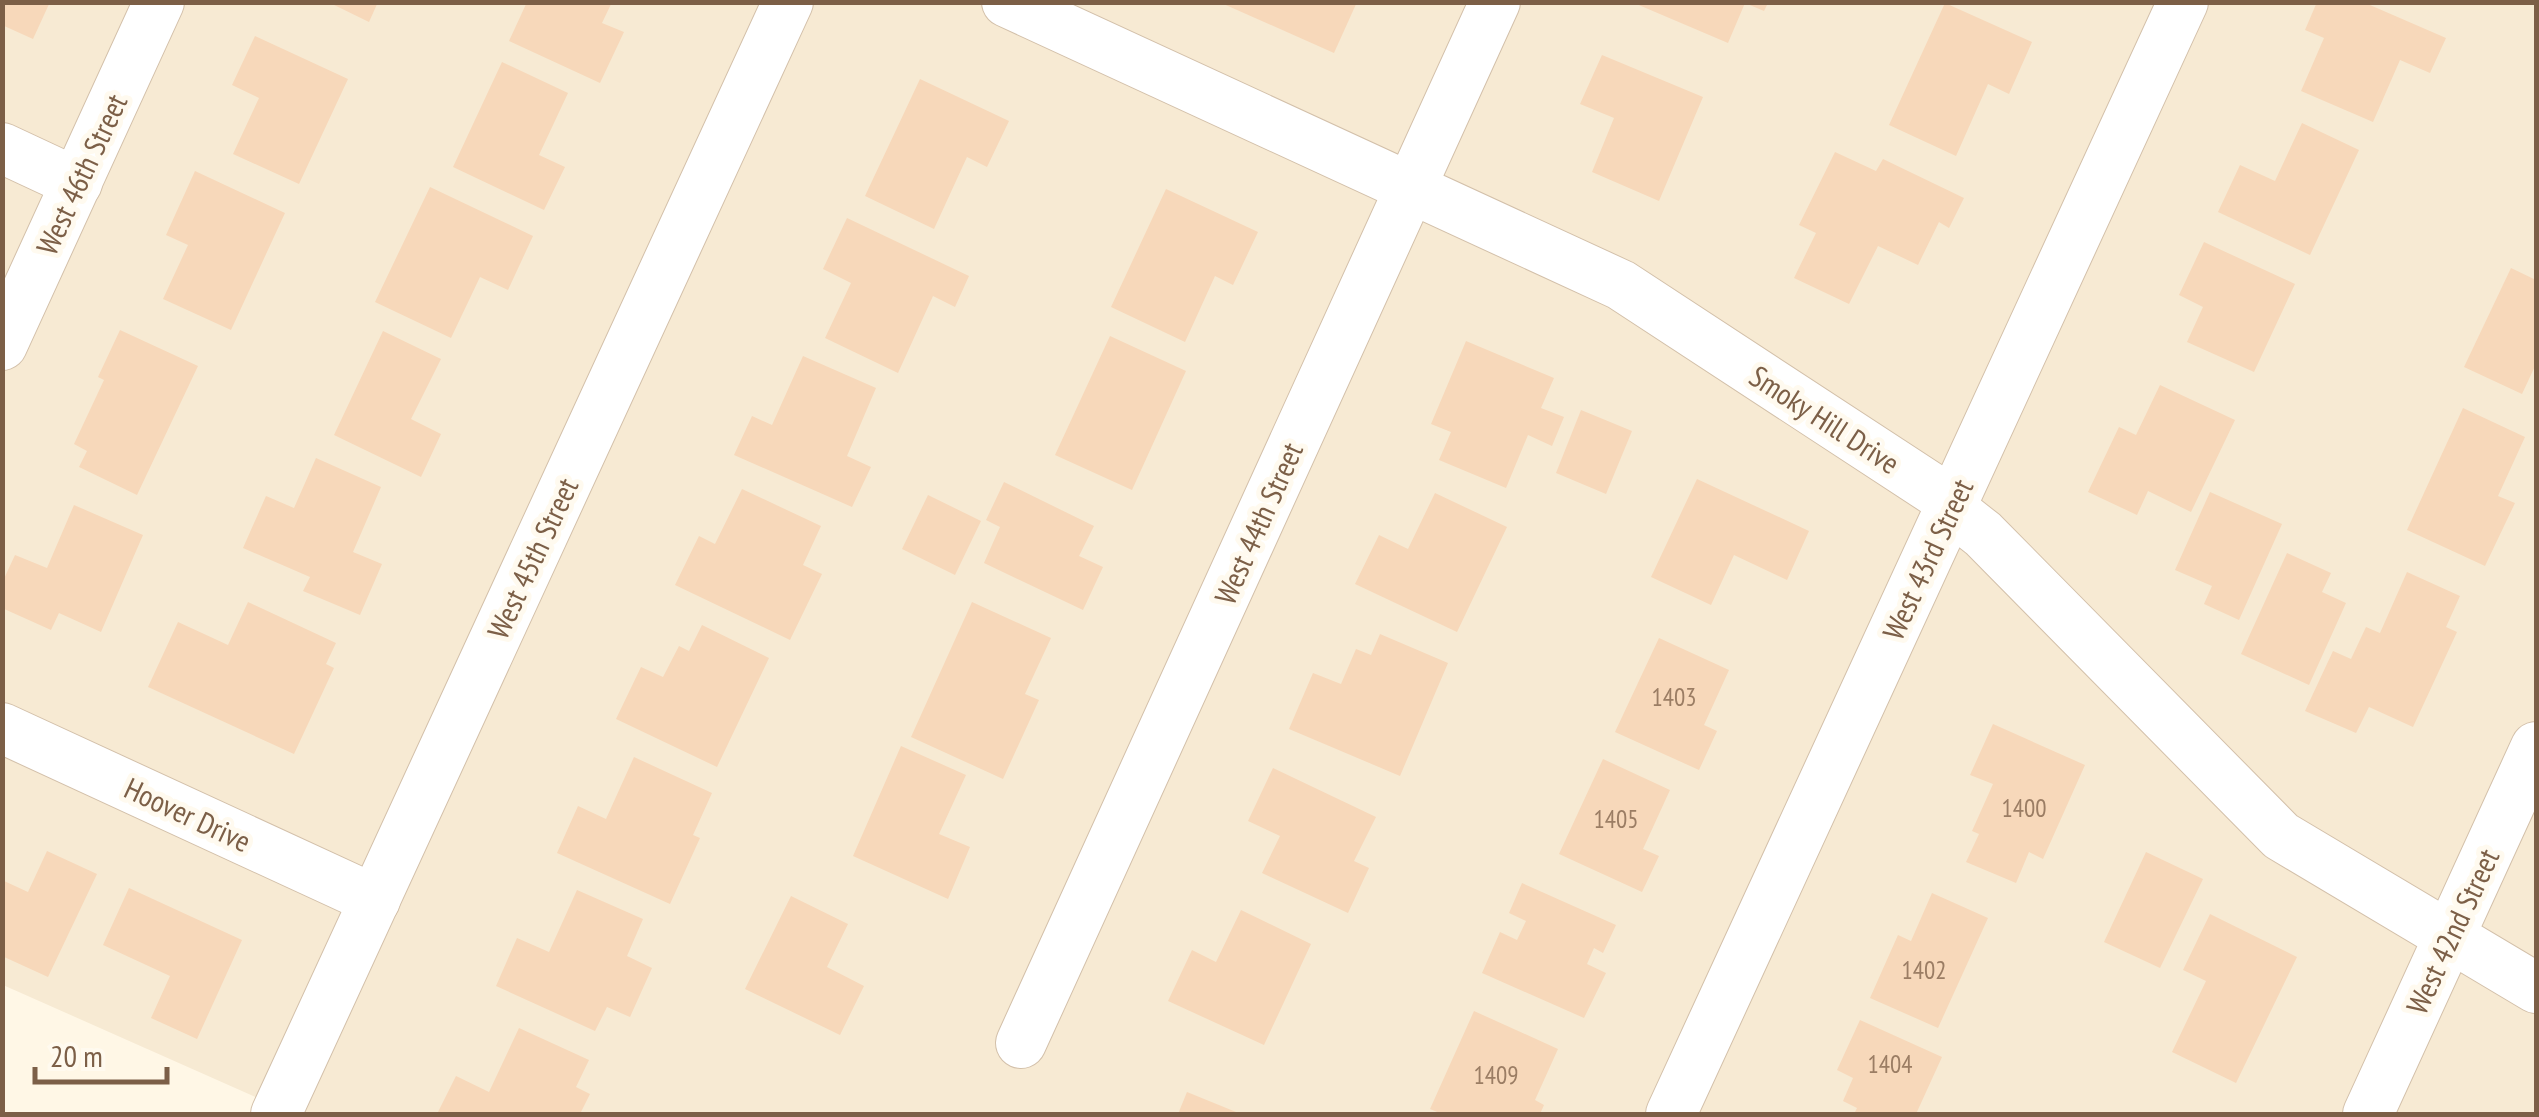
<svg xmlns="http://www.w3.org/2000/svg" width="2539" height="1117" viewBox="0 0 2539 1117" font-family="'PT Sans Narrow',sans-serif">
	<rect width="100%" height="100%" fill="#fff7e6"/>
	<polygon fill="#f7ead3" points="3,3 2536,3 2536,1114 294,1114 3,985"/>
	<g fill="#f7d8ba">
		<polygon points="2,2 50,2 33,39 2,25"/>
		<polygon points="328,2 378,2 369,22"/>
		<polygon points="527,2 612,2 602,23 624,32 600,83 509,41"/>
		<polygon points="1219,2 1357,2 1334,53"/>
		<polygon points="2317,2 2363,2 2446,38 2430,73 2400,60 2373,122 2301,91 2324,38 2305,30"/>
		<polygon points="1634,3 1768,3 1764,11 1745,3 1728,43"/>
		<polygon points="1945,3 2032,42 2009,94 1988,84 1956,156 1889,125"/>
		<polygon points="255,36 348,79 299,184 233,154 259,98 232,85"/>
		<polygon points="1602,55 1703,97 1659,201 1592,172 1614,118 1580,104"/>
		<polygon points="502,62 568,93 539,155 565,167 544,210 453,167"/>
		<polygon points="920,79 1009,121 987,167 967,157 934,229 865,196"/>
		<polygon points="2302,123 2359,150 2310,255 2218,212 2240,165 2275,181"/>
		<polygon points="1835,152 1876,171 1883,159 1964,198 1949,228 1939,222 1918,265 1878,246 1849,304 1794,278 1816,233 1799,225"/>
		<polygon points="195,171 285,213 231,330 163,299 188,245 166,235"/>
		<polygon points="430,187 533,236 508,290 480,277 451,338 375,302"/>
		<polygon points="1166,189 1258,232 1233,285 1215,276 1185,342 1111,307"/>
		<polygon points="847,218 969,276 955,307 933,296 898,373 825,338 851,283 823,269"/>
		<polygon points="2204,242 2295,284 2254,372 2187,342 2203,307 2179,295"/>
		<polygon points="2511,268 2536,280 2536,364 2522,394 2464,367"/>
		<polygon points="120,330 198,366 137,495 79,467 87,451 74,444 104,380 98,377"/>
		<polygon points="383,331 441,359 411,419 441,434 421,477 334,435"/>
		<polygon points="1110,336 1186,371 1132,490 1055,455"/>
		<polygon points="1466,341 1554,378 1541,408 1564,417 1552,446 1528,435 1506,488 1439,460 1451,432 1431,424"/>
		<polygon points="803,356 876,388 847,456 871,467 852,507 734,455 752,416 772,425"/>
		<polygon points="2160,385 2235,420 2191,512 2148,491 2137,515 2088,492 2119,427 2136,435"/>
		<polygon points="2463,408 2525,437 2498,496 2515,503 2485,566 2407,530"/>
		<polygon points="1581,410 1632,431 1606,494 1556,473"/>
		<polygon points="316,458 381,487 353,552 382,564 360,615 303,591 310,577 243,548 266,496 294,508"/>
		<polygon points="1697,479 1809,531 1787,580 1734,555 1711,605 1651,577"/>
		<polygon points="1004,482 1094,526 1079,556 1103,567 1083,610 984,563 1000,527 986,520"/>
		<polygon points="742,489 821,526 803,565 822,574 790,640 675,585 699,536 715,544"/>
		<polygon points="2210,492 2282,524 2239,620 2204,604 2212,586 2175,570"/>
		<polygon points="1435,493 1507,527 1457,632 1355,584 1379,535 1408,549"/>
		<polygon points="928,495 981,521 955,575 902,549"/>
		<polygon points="74,505 143,535 101,632 59,613 51,630 2,608 2,583 15,555 47,568"/>
		<polygon points="2287,553 2331,573 2322,592 2346,603 2309,685 2241,654"/>
		<polygon points="2407,572 2460,596 2446,627 2457,632 2413,727 2369,707 2356,733 2305,711 2333,651 2351,659 2366,627 2380,633"/>
		<polygon points="248,602 336,643 326,664 334,668 294,754 148,687 178,622 228,645"/>
		<polygon points="972,602 1051,638 1025,694 1039,700 1003,779 911,737"/>
		<polygon points="702,625 769,658 717,767 616,719 641,667 663,677 679,646 689,651"/>
		<polygon points="1380,634 1448,663 1400,776 1289,729 1313,673 1341,684 1356,649 1371,655"/>
		<polygon points="1659,638 1729,670 1704,725 1717,731 1699,770 1615,732"/>
		<polygon points="1993,724 2085,765 2043,859 2029,852 2016,883 1966,862 1979,834 1972,831 1993,784 1970,775"/>
		<polygon points="901,746 966,775 939,834 970,847 948,899 853,856"/>
		<polygon points="634,757 712,793 693,835 700,838 670,904 557,853 578,806 606,819"/>
		<polygon points="1603,759 1670,790 1643,849 1659,856 1642,892 1559,854"/>
		<polygon points="1273,768 1376,817 1354,861 1369,868 1348,913 1262,873 1280,836 1248,821"/>
		<polygon points="47,851 97,874 48,977 2,956 2,880 28,892"/>
		<polygon points="2146,852 2203,879 2160,968 2104,942"/>
		<polygon points="1522,883 1616,925 1603,953 1594,948 1587,964 1606,973 1584,1018 1482,973 1500,932 1517,940 1526,921 1509,913"/>
		<polygon points="129,888 242,940 197,1039 151,1018 170,976 103,945"/>
		<polygon points="577,890 643,919 627,956 652,968 630,1017 607,1007 595,1031 496,986 517,938 549,952"/>
		<polygon points="1932,893 1988,918 1938,1028 1870,998 1898,935 1911,941"/>
		<polygon points="791,896 848,924 827,967 864,986 840,1035 745,989"/>
		<polygon points="1241,910 1311,944 1264,1045 1168,1001 1192,950 1216,962"/>
		<polygon points="2210,914 2297,957 2236,1083 2172,1052 2206,981 2183,970"/>
		<polygon points="1474,1011 1558,1049 1535,1100 1544,1105 1540,1114 1442,1114 1430,1109"/>
		<polygon points="1860,1020 1942,1057 1916,1114 1854,1114 1857,1108 1843,1101 1853,1078 1837,1070"/>
		<polygon points="519,1028 589,1060 576,1087 590,1094 580,1114 437,1114 456,1076 489,1092"/>
		<polygon points="1187,1092 1241,1114 1178,1114"/>
	</g>
	<g fill="none" stroke-linecap="round" stroke-linejoin="round">
		<defs>
			<g id="minor">
				<polyline points="1007,2 1621,285 1951,501 1950,508 1983,534 2281,836 2536,988"/>
				<polyline points="2,148 77,183"/>
				<polyline points="2,345 159,2"/>
				<polyline points="2,728 375,900"/>
				<polyline points="1021,1043 1495,2"/>
				<polyline points="276,1114 788,2"/>
				<polyline points="1671,1114 2183,2"/>
				<polyline points="2368,1114 2536,747"/>
			</g>
		</defs>
		<use href="#minor" stroke="#d3c0aa" stroke-width="52"/>
		<use href="#minor" stroke="#fff" stroke-width="50"/>
	</g>
	<g text-anchor="middle" dominant-baseline="central" stroke-width="10" stroke-linejoin="round" paint-order="stroke">
		<g font-size="25" fill="#9b7d64">
			<text x="1674" y="697">1403</text>
			<text x="2024" y="808">1400</text>
			<text x="1616" y="819">1405</text>
			<text x="1924" y="970">1402</text>
			<text x="1890" y="1064">1404</text>
			<text x="1496" y="1075">1409</text>
		</g>
		<g font-size="30" fill="#7c5f47" stroke="#fffaef">
			<text transform="translate(81 174) rotate(-65)">West 46th Street</text>
			<text transform="translate(1825 419) rotate(33)">Smoky Hill Drive</text>
			<text transform="translate(1258 523) rotate(-66)">West 44th Street</text>
			<text transform="translate(532 558) rotate(-65)">West 45th Street</text>
			<text transform="translate(1927 559) rotate(-65)">West 43rd Street</text>
			<text transform="translate(188 814) rotate(25)">Hoover Drive</text>
			<text transform="translate(2452 931) rotate(-65)">West 42nd Street</text>
		</g>
	</g>
	<rect width="2539" height="1117" fill="none" stroke="#7c5f47" stroke-width="10"/>
	<path d="M35 1067v15h132v-15" fill="none" stroke="#7c5f47" stroke-width="5"/>
	<text x="50" y="1067" font-size="30" fill="#7c5f47" stroke="#fffaef" stroke-width="8" paint-order="stroke">20 m</text>
</svg>
